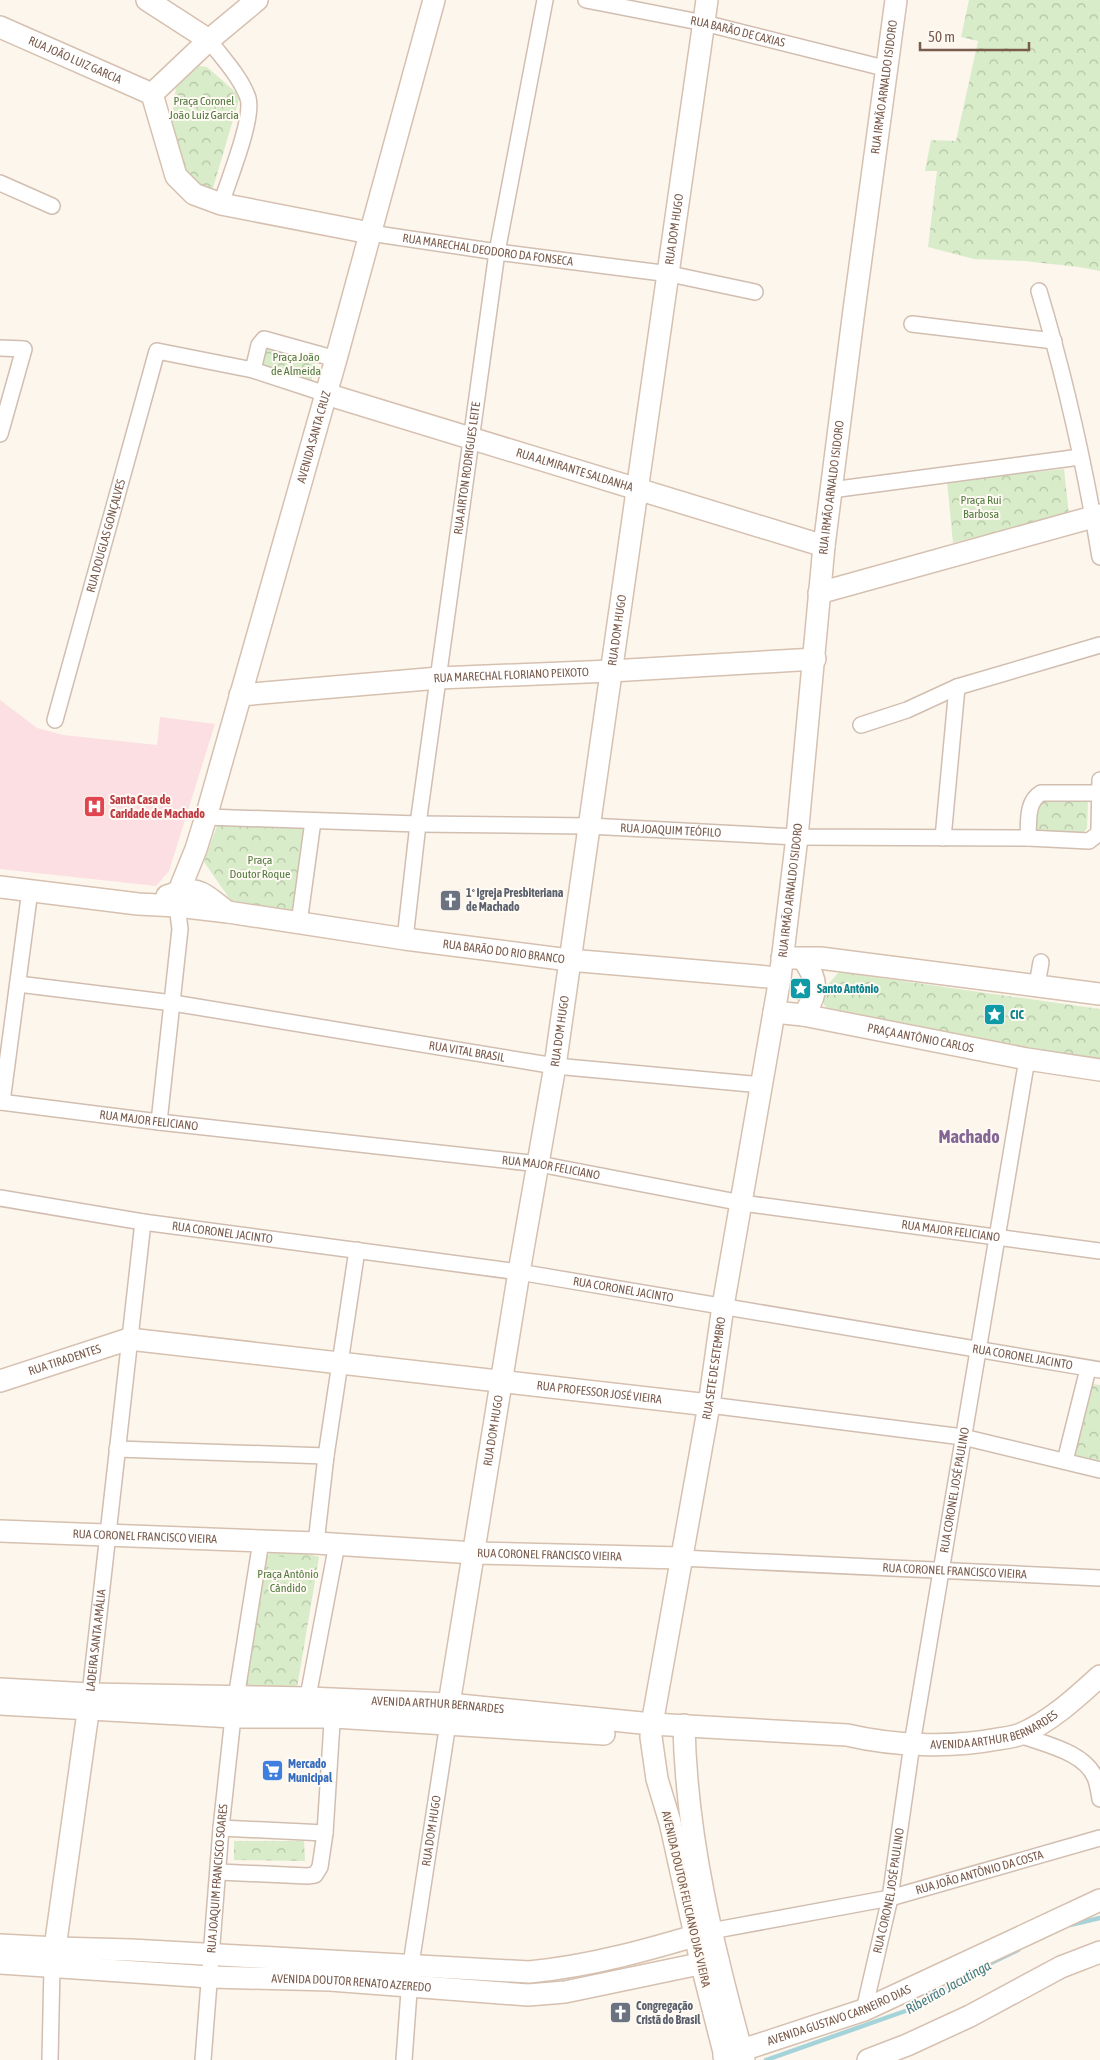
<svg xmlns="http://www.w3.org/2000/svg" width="1100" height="2060" viewBox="0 0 1100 2060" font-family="'Asap Condensed',sans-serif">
	<defs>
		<pattern id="forest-crowns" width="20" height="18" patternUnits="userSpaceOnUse" patternTransform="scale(1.25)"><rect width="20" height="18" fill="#d8ecc9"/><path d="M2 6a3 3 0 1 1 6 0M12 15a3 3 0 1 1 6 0" fill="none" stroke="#b4c2a5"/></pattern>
	</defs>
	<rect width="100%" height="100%" fill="#fdf6ec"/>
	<polygon fill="#fbdfe3" points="0,700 37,728 63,735 157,745 160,717 215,724 169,871 156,886 0,869"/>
	<g fill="url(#forest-crowns)">
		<polygon points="969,0 1100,0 1100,271 1079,267 1024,261 974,259 928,247 937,171 925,171 931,140 956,141 978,41 961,37"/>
		<polygon points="193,65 207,67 240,96 213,188 195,189 185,176 171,123 177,80"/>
		<polygon points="264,340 316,357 311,383 257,364"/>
		<polygon points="1064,469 1069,515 953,543 947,481"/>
		<polygon points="1042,798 1088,799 1087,828 1081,836 1033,834 1035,807"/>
		<polygon points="218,823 307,826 297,907 291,914 234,905 204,862"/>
		<polygon points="839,972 1100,1009 1100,1060 837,1016 824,1005 824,989"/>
		<path d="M 803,979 L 808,982 L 801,1001 C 794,1000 790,996 789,989 L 795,980 Z"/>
		<polygon points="1090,1384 1100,1385 1100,1463 1073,1456"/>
		<polygon points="282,1547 319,1557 297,1688 244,1689 265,1560 271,1551"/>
		<polygon points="234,1841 304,1841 305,1861 234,1860"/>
	</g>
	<polygon fill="#d8ecc9" points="271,1555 313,1562 309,1586 266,1579"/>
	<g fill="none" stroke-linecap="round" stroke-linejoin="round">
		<g stroke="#a5d3da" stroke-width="4.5">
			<polyline points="1070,1925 1100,1918"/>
			<polyline points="766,2060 911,2009 991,1963 1018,1950"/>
		</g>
		<defs>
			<g id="street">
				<path id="s1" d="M 586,0 L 704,23 L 888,69"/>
				<path d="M 209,40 C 222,58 241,77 248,98 C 254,119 228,181 221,204"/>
				<polyline points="0,183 52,206"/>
				<path id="s2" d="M 370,233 L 497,252 L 670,274 L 755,292"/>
				<path d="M 1039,291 C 1065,377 1085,467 1100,557"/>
				<polyline points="912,324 1054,341"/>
				<polyline points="0,348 24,349 0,434"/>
				<polyline points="253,370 259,345 264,339 336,359"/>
				<polyline points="831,490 1080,457"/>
				<path id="s3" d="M 55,720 L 157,351 L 253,370 L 326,394"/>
				<polyline points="861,725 907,710 957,687 1100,645"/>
				<path id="s4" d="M 206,817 L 418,824 L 589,826 L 797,837 L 1028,838 L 1089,841 L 1098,834 L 1099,829 L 1100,780"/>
				<polyline points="943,838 957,687"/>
				<path d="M 1028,838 C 1029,822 1026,802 1041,793 L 1100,793"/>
				<polyline points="299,923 313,821"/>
				<path id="s5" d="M 405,939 L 418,824 L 497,252 L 545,0"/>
				<path id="s6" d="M 18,984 L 173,1003 L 555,1066 L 762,1085"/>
				<polyline points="1037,985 1041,962"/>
				<path id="s7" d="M 0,1102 L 159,1122 L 539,1164 L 742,1203 L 1100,1251"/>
				<polyline points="2,1102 30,890"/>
				<polyline points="159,1122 180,929 177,906"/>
				<path id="s8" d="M 0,1198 L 143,1222 L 519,1272 L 1100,1370"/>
				<polyline points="709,1405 963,1437 1100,1470"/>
				<polyline points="117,1449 326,1456"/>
				<polyline points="1065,1461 1088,1369"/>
				<polyline points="316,1543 326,1456 357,1250"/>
				<path id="s9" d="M 681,1558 L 1100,1578"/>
				<path id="s10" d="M 90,1694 L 143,1222"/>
				<polyline points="306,1707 337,1544"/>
				<path d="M 1020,1735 C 1043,1744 1087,1752 1096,1780 C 1098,1786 1099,1793 1100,1799"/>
				<polyline points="221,1828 325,1833"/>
				<polyline points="219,1872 307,1876 315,1875 320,1867 325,1833 333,1707"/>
				<path id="s11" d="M 711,1931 L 890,1898 L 1100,1838"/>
				<path id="s12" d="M 864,2010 L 890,1898 L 912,1744 L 1027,1059"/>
				<polyline points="50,2060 52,1967"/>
				<path id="s13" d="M 203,2060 L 221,1828 L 233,1717 L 261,1541"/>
				<path id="s14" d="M 404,2060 L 411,1964 L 448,1723"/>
			</g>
			<g id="secondary">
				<polyline points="147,0 209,40"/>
				<path id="s15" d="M 0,27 L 152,94"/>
				<polyline points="152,94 176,176 194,194 221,204 370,233"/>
				<polyline points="152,94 209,40 257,0"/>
				<path id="s16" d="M 326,394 L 824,546"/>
				<polyline points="819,593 1100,515"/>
				<path id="s17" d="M 240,695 L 439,678 L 611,671 L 815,659"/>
				<path id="s18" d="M 0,887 L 138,904 L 177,906 L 228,912 L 405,939 L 569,960 L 780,978"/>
				<path d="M 167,896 C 197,884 203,893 226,911"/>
				<path id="s19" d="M 177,906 L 179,891 L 196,849 L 206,817 L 336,359 L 434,0"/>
				<polyline points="782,958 820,958 1100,994"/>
				<path d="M 803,959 C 818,979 819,994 803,1015"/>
				<path id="s20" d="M 774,1012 L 803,1015 L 1027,1059 L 1100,1070"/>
				<path id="s21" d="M 0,1381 L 129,1339 L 709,1405"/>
				<path id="s22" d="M 0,1531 L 316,1543 L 475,1553 L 681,1558"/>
				<path id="s23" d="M 0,1689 L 90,1694 L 308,1698 L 449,1704 L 652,1724 L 847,1735 C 894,1746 951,1748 998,1739 C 1005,1738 1014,1737 1021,1734 C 1050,1722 1077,1697 1100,1676"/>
				<polyline points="0,1704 233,1717 334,1717 604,1734"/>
				<path id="s24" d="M 448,1723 L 449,1704 L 519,1272 L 555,1066 L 707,0"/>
				<path d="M 684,1725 C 686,1839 714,1951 744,2060"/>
				<path d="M 0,1945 L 56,1948 L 131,1950 L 529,1972 C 592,1966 651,1949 711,1931"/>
				<polyline points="53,1962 90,1698"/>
				<path id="s25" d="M 0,1963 L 210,1977 L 330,1980 L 528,1995 L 565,1992 L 718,1960"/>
				<path id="s26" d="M 724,2056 L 864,2010 L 1100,1900"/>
				<path id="s27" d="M 726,2060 L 701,1962 L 670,1822 L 657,1779 L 651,1737 L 652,1724 L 709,1405 L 723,1306 L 780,978 L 797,837 L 824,546 L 854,310 L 896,0"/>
				<polyline points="868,2060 907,2045 970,2016 1061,1967 1100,1952"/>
			</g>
		</defs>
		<use href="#street" stroke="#d1beb0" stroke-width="18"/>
		<use href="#secondary" stroke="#d6c0b0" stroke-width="24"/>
		<use href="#street" stroke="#fff" stroke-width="15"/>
		<use href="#secondary" stroke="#fff" stroke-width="21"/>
	</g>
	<defs>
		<symbol id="hospital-square" viewBox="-11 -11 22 22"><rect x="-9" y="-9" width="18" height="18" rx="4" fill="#e0444e" stroke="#fffaf3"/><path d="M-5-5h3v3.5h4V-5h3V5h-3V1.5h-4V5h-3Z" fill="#fff"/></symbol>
		<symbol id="church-square" viewBox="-11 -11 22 22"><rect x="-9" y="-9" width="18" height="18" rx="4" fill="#6b7280" stroke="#fffaf3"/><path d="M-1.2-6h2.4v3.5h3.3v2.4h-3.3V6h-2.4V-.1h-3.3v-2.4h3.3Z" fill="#fff"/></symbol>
		<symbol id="sight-square" viewBox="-11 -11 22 22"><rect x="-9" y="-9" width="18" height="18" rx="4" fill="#0f9aa8" stroke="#fffaf3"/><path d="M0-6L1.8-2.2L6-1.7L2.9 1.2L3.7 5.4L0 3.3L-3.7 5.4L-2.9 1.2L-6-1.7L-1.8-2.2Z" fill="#fff"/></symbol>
		<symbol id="supermarket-square" viewBox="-11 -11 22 22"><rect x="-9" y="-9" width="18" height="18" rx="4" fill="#3f7fe0" stroke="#fffaf3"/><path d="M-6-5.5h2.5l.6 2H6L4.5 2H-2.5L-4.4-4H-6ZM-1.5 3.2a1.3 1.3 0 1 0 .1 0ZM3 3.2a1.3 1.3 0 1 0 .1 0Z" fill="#fff"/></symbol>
	</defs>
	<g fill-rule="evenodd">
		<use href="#hospital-square" x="82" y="794" width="25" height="25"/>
		<use href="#church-square" x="438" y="888" width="25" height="25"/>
		<use href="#sight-square" x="788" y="976" width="25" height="25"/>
		<use href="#sight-square" x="982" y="1002" width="25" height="25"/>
		<use href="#supermarket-square" x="260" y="1758" width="25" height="25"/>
		<use href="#church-square" x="608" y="2000" width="25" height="25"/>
	</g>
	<g text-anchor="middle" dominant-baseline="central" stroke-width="4" stroke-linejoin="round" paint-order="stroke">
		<g font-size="12" fill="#7a5c4d" stroke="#fffaf3">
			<text stroke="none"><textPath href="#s1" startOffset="155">RUA BARÃO DE CAXIAS</textPath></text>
			<text stroke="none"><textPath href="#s15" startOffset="82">RUA JOÃO LUIZ GARCIA</textPath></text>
			<text stroke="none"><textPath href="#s27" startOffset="1999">RUA IRMÃO ARNALDO ISIDORO</textPath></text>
			<text stroke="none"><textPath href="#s24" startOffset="1511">RUA DOM HUGO</textPath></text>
			<text stroke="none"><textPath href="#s2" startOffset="119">RUA MARECHAL DEODORO DA FONSECA</textPath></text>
			<text stroke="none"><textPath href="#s19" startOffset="489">AVENIDA SANTA CRUZ</textPath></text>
			<text stroke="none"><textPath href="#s5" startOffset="475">RUA AIRTON RODRIGUES LEITE</textPath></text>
			<text stroke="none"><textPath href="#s16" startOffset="260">RUA ALMIRANTE SALDANHA</textPath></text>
			<text stroke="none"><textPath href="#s27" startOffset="1595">RUA IRMÃO ARNALDO ISIDORO</textPath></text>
			<text stroke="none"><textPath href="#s3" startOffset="191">RUA DOUGLAS GONÇALVES</textPath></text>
			<text stroke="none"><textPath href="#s24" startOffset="1106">RUA DOM HUGO</textPath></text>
			<text stroke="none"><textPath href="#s17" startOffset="272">RUA MARECHAL FLORIANO PEIXOTO</textPath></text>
			<text stroke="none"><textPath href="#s4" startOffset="465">RUA JOAQUIM TEÓFILO</textPath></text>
			<text stroke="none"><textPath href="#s27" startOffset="1190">RUA IRMÃO ARNALDO ISIDORO</textPath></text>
			<text stroke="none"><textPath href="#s18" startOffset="508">RUA BARÃO DO RIO BRANCO</textPath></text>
			<text stroke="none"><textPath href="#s24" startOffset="701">RUA DOM HUGO</textPath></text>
			<text stroke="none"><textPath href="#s20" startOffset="149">PRAÇA ANTÔNIO CARLOS</textPath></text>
			<text stroke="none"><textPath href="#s6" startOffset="454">RUA VITAL BRASIL</textPath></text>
			<text stroke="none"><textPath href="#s7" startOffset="150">RUA MAJOR FELICIANO</textPath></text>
			<text stroke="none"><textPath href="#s7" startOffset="555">RUA MAJOR FELICIANO</textPath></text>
			<text stroke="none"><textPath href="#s8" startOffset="225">RUA CORONEL JACINTO</textPath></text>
			<text stroke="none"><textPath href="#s7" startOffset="960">RUA MAJOR FELICIANO</textPath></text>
			<text stroke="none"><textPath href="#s8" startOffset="630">RUA CORONEL JACINTO</textPath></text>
			<text stroke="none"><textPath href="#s8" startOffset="1035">RUA CORONEL JACINTO</textPath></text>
			<text stroke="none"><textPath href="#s21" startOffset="68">RUA TIRADENTES</textPath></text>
			<text stroke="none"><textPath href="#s27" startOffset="706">RUA SETE DE SETEMBRO</textPath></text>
			<text stroke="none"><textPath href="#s21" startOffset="609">RUA PROFESSOR JOSÉ VIEIRA</textPath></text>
			<text stroke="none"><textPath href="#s24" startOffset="296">RUA DOM HUGO</textPath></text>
			<text stroke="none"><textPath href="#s12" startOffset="528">RUA CORONEL JOSÉ PAULINO</textPath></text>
			<text stroke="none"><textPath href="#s22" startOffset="145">RUA CORONEL FRANCISCO VIEIRA</textPath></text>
			<text stroke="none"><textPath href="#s22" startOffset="550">RUA CORONEL FRANCISCO VIEIRA</textPath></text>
			<text stroke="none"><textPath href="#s9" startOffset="274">RUA CORONEL FRANCISCO VIEIRA</textPath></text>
			<text stroke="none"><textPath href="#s10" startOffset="54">LADEIRA SANTA AMÁLIA</textPath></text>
			<text stroke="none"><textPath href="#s23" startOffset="438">AVENIDA ARTHUR BERNARDES</textPath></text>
			<text stroke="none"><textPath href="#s23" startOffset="999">AVENIDA ARTHUR BERNARDES</textPath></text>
			<text stroke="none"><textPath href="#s14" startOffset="231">RUA DOM HUGO</textPath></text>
			<text stroke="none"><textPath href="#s11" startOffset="275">RUA JOÃO ANTÔNIO DA COSTA</textPath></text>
			<text stroke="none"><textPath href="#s13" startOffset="182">RUA JOAQUIM FRANCISCO SOARES</textPath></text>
			<text stroke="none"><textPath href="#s12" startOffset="122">RUA CORONEL JOSÉ PAULINO</textPath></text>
			<text transform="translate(686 1899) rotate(77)">AVENIDA DOUTOR FELICIANO DIAS VIEIRA</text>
			<text stroke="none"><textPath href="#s25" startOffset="352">AVENIDA DOUTOR RENATO AZEREDO</textPath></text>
			<text stroke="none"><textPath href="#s26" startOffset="122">AVENIDA GUSTAVO CARNEIRO DIAS</textPath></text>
		</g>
		<g font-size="12" fill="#537a41" stroke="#fffaf3">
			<text x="204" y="101">Praça Coronel<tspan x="204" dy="14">João Luiz Garcia</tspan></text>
			<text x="296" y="357">Praça João<tspan x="296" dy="14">de Almeida</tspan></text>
			<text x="981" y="500">Praça Rui<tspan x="981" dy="14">Barbosa</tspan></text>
			<text x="260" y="860">Praça<tspan x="260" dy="14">Doutor Roque</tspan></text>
			<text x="288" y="1574">Praça Antônio<tspan x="288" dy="14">Cândido</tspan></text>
		</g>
		<g font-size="12" font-weight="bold" fill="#be3a42" stroke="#fffaf3" text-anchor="start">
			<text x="110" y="800">Santa Casa de<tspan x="110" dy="14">Caridade de Machado</tspan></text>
		</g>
		<g font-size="12" font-weight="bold" fill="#5b616d" stroke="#fffaf3" text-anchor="start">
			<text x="466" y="893">1º Igreja Presbiteriana<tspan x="466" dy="14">de Machado</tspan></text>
			<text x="636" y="2006">Congregação<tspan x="636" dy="14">Cristã do Brasil</tspan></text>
		</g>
		<g font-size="12" font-weight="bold" fill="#0d838f" stroke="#fffaf3" text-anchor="start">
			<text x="817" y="989">Santo Antônio</text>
			<text x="1010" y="1015">CIC</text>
		</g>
		<g font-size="12" font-weight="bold" fill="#366cbe" stroke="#fffaf3" text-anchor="start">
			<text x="288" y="1764">Mercado<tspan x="288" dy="14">Municipal</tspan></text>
		</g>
		<g font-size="14" font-style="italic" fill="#437c86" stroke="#fffaf3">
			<text transform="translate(948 1987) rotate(-29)">Ribeirão Jacutinga</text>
		</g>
		<g font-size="18" font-weight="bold" fill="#846695" stroke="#fffaf3">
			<text x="969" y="1136">Machado</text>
		</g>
	</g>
	<path d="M920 42v8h109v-8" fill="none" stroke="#7a5c4d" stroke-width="2.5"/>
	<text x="928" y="42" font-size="15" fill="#7a5c4d" stroke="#fffaf3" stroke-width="4" paint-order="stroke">50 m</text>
</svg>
